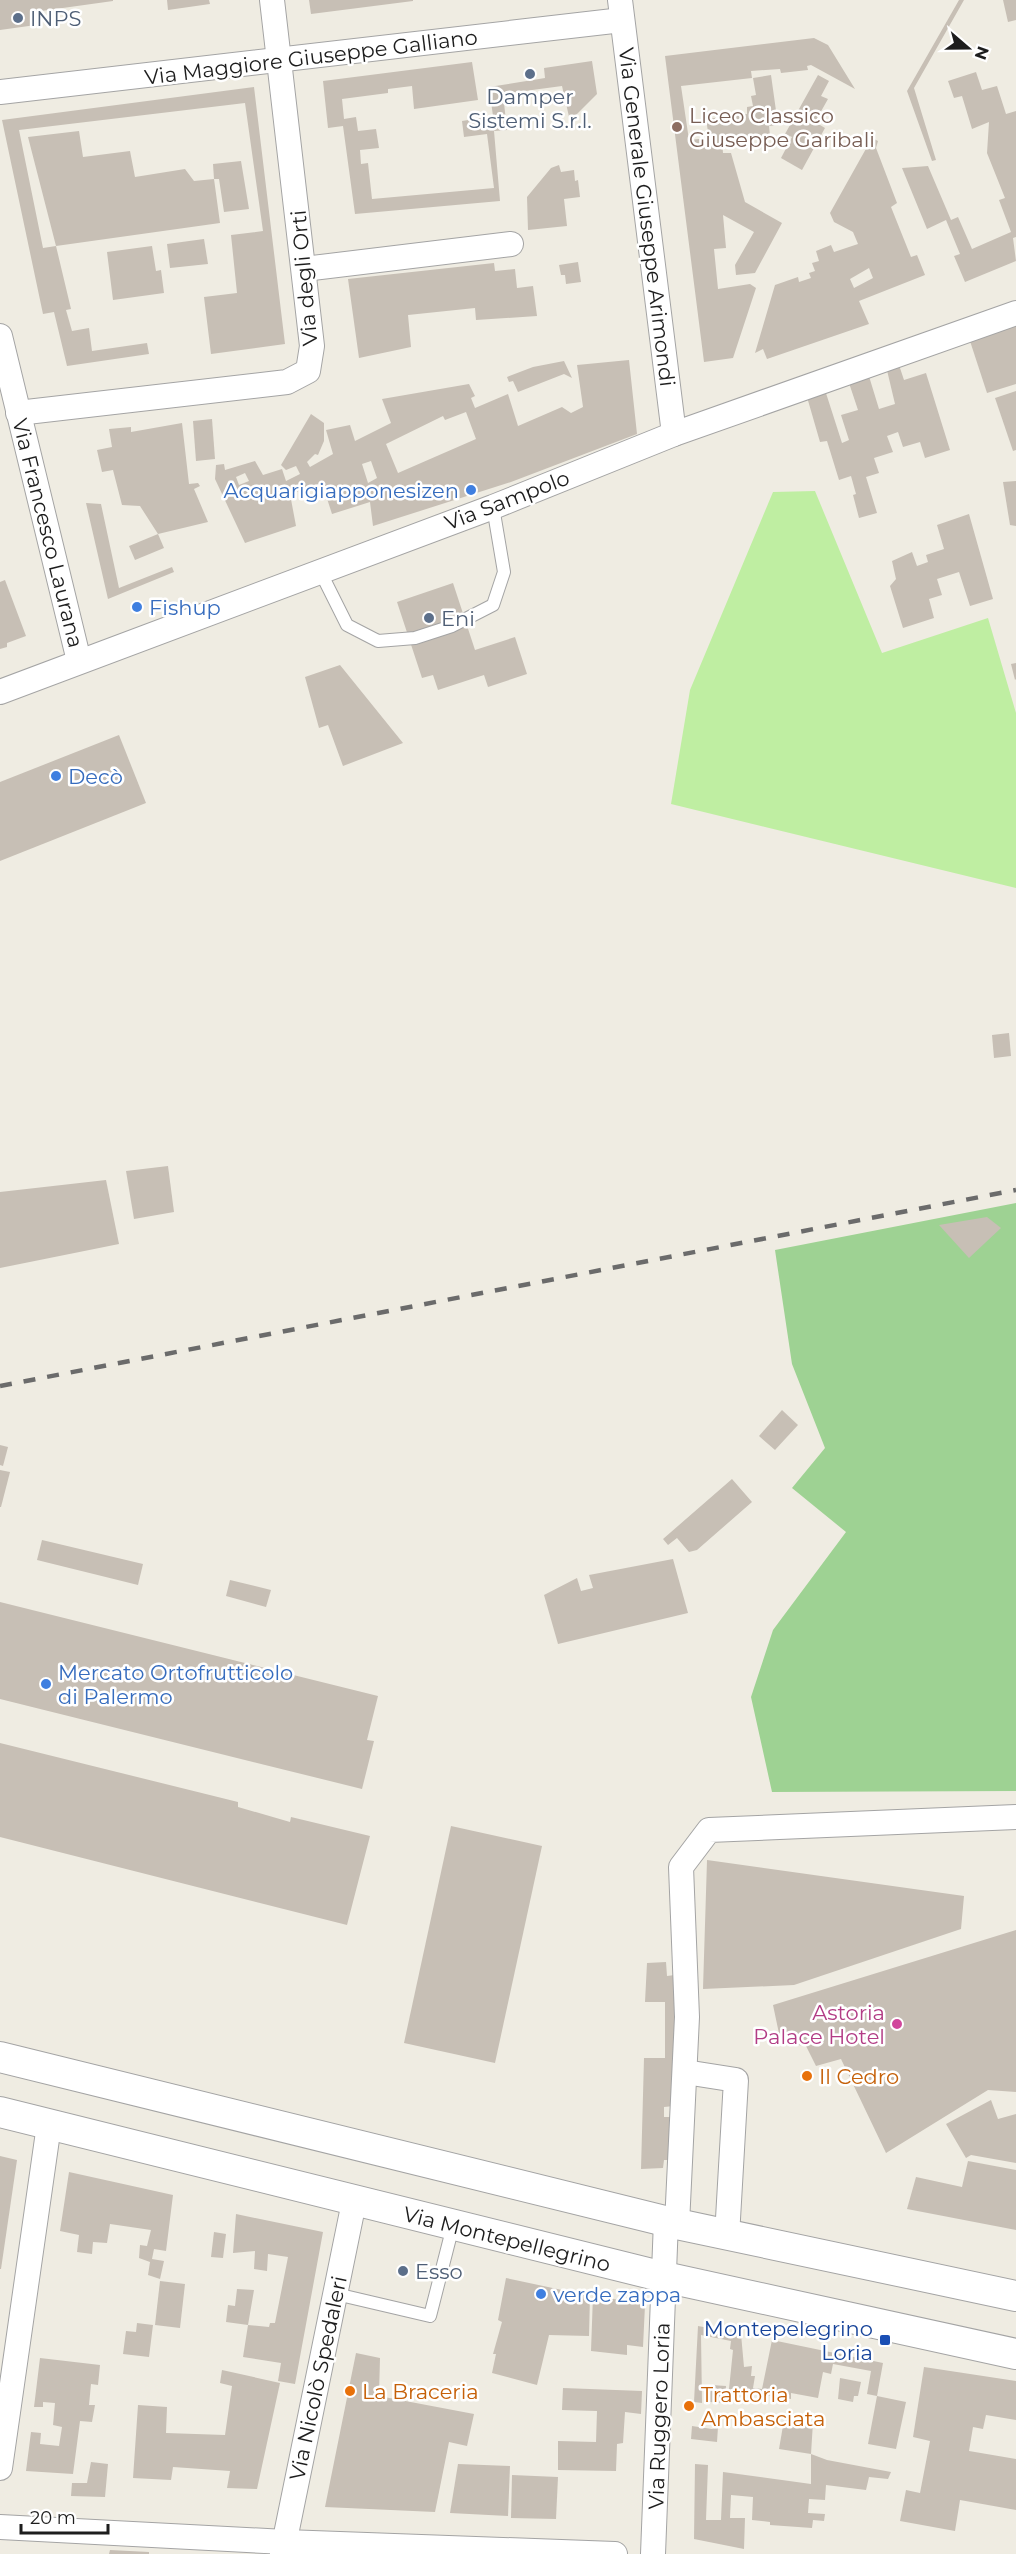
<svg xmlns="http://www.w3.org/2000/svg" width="1016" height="2554" viewBox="0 0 1016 2554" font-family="Montserrat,sans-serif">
	<rect width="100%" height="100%" fill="#efece2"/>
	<polygon fill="#bfeea2" points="815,491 882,653 988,618 1016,713 1016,888 671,804 690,690 773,492"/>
	<polygon fill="#9ed293" points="1016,1203 1016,1791 772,1792 751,1697 773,1630 846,1532 792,1488 825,1448 792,1364 775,1250"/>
	<g fill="#c7bfb5" fill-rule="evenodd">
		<polygon points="0,0 113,0 113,1 34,12 36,25 0,30"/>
		<polygon points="167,0 209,0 210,4 168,10"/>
		<polygon points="309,0 413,0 413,1 311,14"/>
		<polygon points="959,0 964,0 914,88 936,160 932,161 907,91"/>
		<polygon points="1003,0 1016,0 1016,20 1008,22"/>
		<polygon points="814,38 828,45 855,89 811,65 807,66 808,70 781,73 780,69 751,71 752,78 681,86 689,140 709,138 706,119 747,114 747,107 753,106 751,96 756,95 753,78 771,75 778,125 769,126 770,136 722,141 723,153 731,153 745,202 782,223 755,273 736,275 735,265 754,232 723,215 726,248 714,249 718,289 750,284 756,288 733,358 704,362 665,56"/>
		<polygon points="592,61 597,94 570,121 562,86 503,94 507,130 494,131 500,201 355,214 343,126 328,128 323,81 472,62 478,100 414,109 412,86 388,89 388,93 342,99 344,119 356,117 358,131 376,129 379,148 360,150 361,164 368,163 372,199 494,188 487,134 464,137 462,121 493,116 489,87 545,78 544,68"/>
		<polygon points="976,72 982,90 997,86 1006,114 1016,111 1016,237 1013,238 1016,261 965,282 954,256 960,254 946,220 927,229 902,168 928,166 951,220 958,217 972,249 1011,232 999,200 1005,198 987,153 989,122 972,129 962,96 954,98 948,81"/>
		<polygon points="818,75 829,81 821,96 828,99 815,122 825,128 802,170 781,158 792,137 785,134"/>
		<polygon points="254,87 285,344 211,354 204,297 237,293 231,235 263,231 245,103 19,130 43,248 56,246 71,309 66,310 72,331 89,328 92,351 147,343 149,354 67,366 54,312 43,314 2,120"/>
		<polygon points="79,131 83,157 130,151 135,177 185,169 194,181 214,179 220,223 56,246 28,137"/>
		<path d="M 872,138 L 878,141 L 876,148 L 897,203 L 891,207 L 911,257 L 917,255 L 925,275 L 859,301 L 869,324 L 767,359 L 763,349 L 755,353 L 775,285 L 798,277 L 799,282 L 811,278 L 809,273 L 815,271 L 812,263 L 819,261 L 816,251 L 831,245 L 834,252 L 858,244 L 853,232 L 834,222 L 830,213 ZM 869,268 L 873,278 L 854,288 L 850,279 Z"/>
		<polygon points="241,161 249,209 224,212 219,179 214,179 213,164"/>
		<polygon points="559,165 561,172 574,170 575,181 578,180 580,197 564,199 567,226 528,230 527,197 551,168"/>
		<polygon points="204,239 208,264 170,268 167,244"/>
		<polygon points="152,246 156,271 161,270 164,293 113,300 107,252"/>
		<polygon points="578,262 581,282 566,284 565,275 561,275 559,265"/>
		<polygon points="494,263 495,271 515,269 517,288 533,286 537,316 476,320 475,308 408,315 411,347 359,358 348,279"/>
		<polygon points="1016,322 1016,384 987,393 969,338"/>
		<path d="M 629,360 L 637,434 L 511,482 L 373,526 L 370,502 L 332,514 L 322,483 L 290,494 L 296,526 L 245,543 L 215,479 L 216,465 L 224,464 L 225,470 L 255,461 L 263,475 L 282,469 L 286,481 L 300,474 L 296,466 L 286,470 L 281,465 L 311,414 L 324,423 L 324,441 L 318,455 L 315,454 L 307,462 L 310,467 L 333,454 L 326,430 L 350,425 L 355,441 L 391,423 L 382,399 L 469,384 L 475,396 L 471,398 L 475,408 L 508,394 L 518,426 L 562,407 L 571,413 L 583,407 L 577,365 ZM 466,412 L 476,439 L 398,473 L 386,444 L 443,416 L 445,420 ZM 371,461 L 377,478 L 368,483 L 362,464 ZM 245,473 L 249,481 L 239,485 L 236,477 Z"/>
		<polygon points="564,361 572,378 564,374 518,392 513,381 509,382 507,377 533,367"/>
		<polygon points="898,362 904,380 926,373 950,450 925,458 920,442 903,447 898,432 887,436 893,452 874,458 879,473 866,477 877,513 859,518 853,495 856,494 851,476 839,480 827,441 820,442 807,397 825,390 842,443 849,440 841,415 858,410 848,380 868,373 879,409 895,404 886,366"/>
		<polygon points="1016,391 1016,450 1013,451 995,398"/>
		<polygon points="212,419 215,459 196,461 193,421"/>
		<polygon points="182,423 189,484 198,483 200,486 194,489 208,522 158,534 140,506 122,505 113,470 102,472 97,450 112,447 109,429 131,427 131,432"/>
		<polygon points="1016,481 1016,526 1010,525 1003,482"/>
		<polygon points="86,503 101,504 119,588 172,567 174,572 108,599"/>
		<polygon points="969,514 993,599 970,606 959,572 937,579 942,595 929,599 934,618 903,628 890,586 896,579 892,561 912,552 917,566 928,562 926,555 944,549 937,525"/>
		<polygon points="158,534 164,548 135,560 129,546"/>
		<polygon points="5,580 26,636 7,643 7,647 0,649 0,582"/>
		<polygon points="453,583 475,650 515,637 527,674 488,687 484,675 438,690 433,675 422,678 397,602"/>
		<polygon points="1016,663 1016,679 1015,680 1011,664"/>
		<polygon points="340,665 403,743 343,766 328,725 319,728 305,677"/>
		<polygon points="119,735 146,803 0,861 0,782"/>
		<polygon points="1009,1033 1011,1056 994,1058 992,1035"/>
		<polygon points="168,1166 174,1212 134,1219 126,1171"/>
		<polygon points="106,1180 119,1244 0,1268 0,1192"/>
		<polygon points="987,1217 1001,1228 969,1258 939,1225"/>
		<polygon points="782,1410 798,1425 775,1450 759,1436"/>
		<polygon points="0,1445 8,1447 3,1466 0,1465"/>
		<polygon points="0,1470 10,1472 1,1507 0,1507"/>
		<polygon points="732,1479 752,1502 697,1550 689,1552 677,1538 668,1545 663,1539"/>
		<polygon points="42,1540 143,1564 138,1585 37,1560"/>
		<polygon points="673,1559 688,1613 558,1644 544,1595 577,1578 581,1591 593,1588 589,1575"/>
		<polygon points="230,1580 271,1590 266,1607 226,1596"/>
		<polygon points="0,1602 378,1696 367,1740 374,1741 362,1789 0,1699"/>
		<polygon points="0,1743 238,1802 238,1807 290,1822 291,1817 370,1836 347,1925 0,1837"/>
		<polygon points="451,1826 542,1846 495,2063 404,2043"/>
		<polygon points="707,1860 964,1896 961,1929 794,1985 703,1989"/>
		<polygon points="1016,1930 1016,2092 988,2090 886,2153 841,2059 816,2066 806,2046 781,2043 773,2005"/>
		<polygon points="666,1962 667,1976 675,1975 674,2106 664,2107 664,2117 674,2117 672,2160 664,2160 663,2168 641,2169 644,2058 665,2058 665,2002 645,2002 647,1963"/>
		<polygon points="991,2100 998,2119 1016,2114 1016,2163 971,2155 966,2158 946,2124"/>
		<polygon points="0,2156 17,2160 1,2269 0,2269"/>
		<polygon points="968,2161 1016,2170 1016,2230 907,2209 916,2177 962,2187"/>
		<polygon points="69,2172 173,2195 166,2251 154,2249 152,2259 164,2261 160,2279 148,2275 150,2262 139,2258 140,2245 147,2246 151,2230 110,2224 107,2243 93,2242 92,2254 77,2252 79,2235 60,2231"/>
		<polygon points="236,2214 323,2232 295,2384 278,2381 281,2363 243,2357 248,2325 269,2327 270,2323 275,2323 288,2257 268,2254 267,2271 254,2269 255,2251 233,2253"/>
		<polygon points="214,2232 226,2234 223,2258 211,2257"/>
		<polygon points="506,2278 590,2296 589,2336 549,2335 537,2385 492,2373 496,2354 493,2354 502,2322 498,2320"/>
		<polygon points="160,2281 185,2284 180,2328 155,2325"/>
		<polygon points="237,2289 254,2290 248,2325 226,2322 228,2305 235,2306"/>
		<polygon points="593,2295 645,2305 643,2347 627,2345 627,2355 591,2351"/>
		<polygon points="137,2323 153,2325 149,2357 123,2354 126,2331 136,2332"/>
		<polygon points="698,2326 741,2334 744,2367 752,2366 751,2376 755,2376 753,2388 762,2389 772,2340 883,2363 877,2396 867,2394 871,2371 833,2364 831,2374 823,2372 818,2398 791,2393 791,2399 729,2389 733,2350 730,2349 731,2341 701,2335 702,2403 694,2402"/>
		<polygon points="356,2353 380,2358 379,2396 474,2414 467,2446 449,2442 435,2512 325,2507"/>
		<polygon points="40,2358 100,2365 98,2385 91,2384 89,2405 95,2405 92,2422 80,2421 73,2474 26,2471 31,2432 41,2433 40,2444 59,2446 62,2427 53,2425 55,2403 43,2402 43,2407 34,2407"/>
		<polygon points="924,2367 1016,2381 1016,2420 986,2415 983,2429 973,2427 969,2451 1016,2459 1016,2510 960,2500 955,2531 900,2521 906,2490 920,2493 930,2441 913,2437"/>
		<polygon points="222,2370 280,2383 257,2489 227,2488 230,2471 173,2467 171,2480 133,2478 138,2405 167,2407 166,2433 225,2435 232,2386 220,2383"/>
		<polygon points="840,2378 861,2382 858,2396 854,2396 853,2402 838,2399"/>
		<polygon points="711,2385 726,2386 725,2403 709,2402"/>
		<polygon points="563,2388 642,2391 641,2414 625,2412 623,2443 617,2444 616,2471 558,2470 558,2441 596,2442 597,2411 562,2410"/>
		<polygon points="877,2396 906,2402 896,2449 868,2444"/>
		<polygon points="784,2420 813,2422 811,2454 779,2449"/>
		<polygon points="692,2426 712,2429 718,2427 717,2442 691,2439"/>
		<polygon points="811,2454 827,2460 891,2472 888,2479 869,2477 866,2490 826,2485 825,2500 809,2499 808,2513 825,2514 824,2521 813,2520 812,2528 770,2525 770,2522 752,2520 753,2497 731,2495 730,2518 745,2518 744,2549 694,2539 695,2464 708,2465 706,2520 721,2520 723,2472 811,2484"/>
		<polygon points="91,2462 108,2464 105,2497 71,2496 72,2483 87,2483"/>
		<polygon points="458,2464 510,2466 508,2516 450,2513"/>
		<polygon points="512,2475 558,2477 556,2519 511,2518"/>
		<polygon points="110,2550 149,2552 149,2554 109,2554"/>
	</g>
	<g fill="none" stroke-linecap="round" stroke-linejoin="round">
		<defs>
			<g id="service">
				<polyline points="320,571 347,625 378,641 415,638 452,626 493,605 504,572 493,507"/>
				<polyline points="336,2294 430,2316 453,2226"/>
			</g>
			<g id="minor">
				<polyline points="620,0 674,434"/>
				<polyline points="0,92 622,20"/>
				<polyline points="304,269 511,244"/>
				<polyline points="0,336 79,661"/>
				<polyline points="18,413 287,382 308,371 312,346 272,0"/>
				<polyline points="0,692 493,507 674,434 1016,313"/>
				<polyline points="685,2072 736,2080 727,2236"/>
				<polyline points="677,2224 687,2017 681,1867 709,1830 1016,1817"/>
				<polyline points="0,2468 49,2125"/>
				<polyline points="0,2527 285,2542 615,2554"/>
				<polyline points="282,2554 354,2202"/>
				<polyline points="653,2554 666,2221"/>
			</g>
			<g id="tertiary">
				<polyline points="0,2057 677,2224 1016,2296"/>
				<polyline points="0,2112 664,2277 1016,2354"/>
			</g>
		</defs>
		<use href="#service" stroke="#a4a4a4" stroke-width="14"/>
		<use href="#minor" stroke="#a4a4a4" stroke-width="26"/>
		<use href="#tertiary" stroke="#a4a4a4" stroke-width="32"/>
		<use href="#service" stroke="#fff" stroke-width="12"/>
		<use href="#minor" stroke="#fff" stroke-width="24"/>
		<use href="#tertiary" stroke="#fff" stroke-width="30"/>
		<polyline stroke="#6b6b6b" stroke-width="4.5" stroke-dasharray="12 12" stroke-linecap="butt" points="0,1386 1016,1190"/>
	</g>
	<g fill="#5c6f8a" stroke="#fff" stroke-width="2">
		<circle cx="18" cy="18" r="6"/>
		<circle cx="530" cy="74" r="6"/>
		<circle cx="429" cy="618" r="6"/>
		<circle cx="403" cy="2271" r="6"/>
	</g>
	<circle fill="#8d6e63" stroke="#fff" stroke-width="2" cx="677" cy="127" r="6"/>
	<g fill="#3f7fe0" stroke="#fff" stroke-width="2">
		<circle cx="471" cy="490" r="6"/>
		<circle cx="137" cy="607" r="6"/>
		<circle cx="56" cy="776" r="6"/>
		<circle cx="46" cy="1684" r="6"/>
		<circle cx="541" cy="2294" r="6"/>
	</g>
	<circle fill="#d1479c" stroke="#fff" stroke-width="2" cx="897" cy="2024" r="6"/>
	<g fill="#e8710a" stroke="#fff" stroke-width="2">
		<circle cx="807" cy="2076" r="6"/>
		<circle cx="350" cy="2391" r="6"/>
		<circle cx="689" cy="2406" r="6"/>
	</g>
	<rect fill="#1a4fb4" stroke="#fff" stroke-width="2" x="879" y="2334" width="12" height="12" rx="3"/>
	<g text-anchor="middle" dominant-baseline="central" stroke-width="5" stroke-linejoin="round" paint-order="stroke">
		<g font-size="21" fill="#4e5e75" stroke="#fff" text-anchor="start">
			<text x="30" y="18">INPS</text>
			<text x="530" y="96" text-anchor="middle">Damper<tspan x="530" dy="24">Sistemi S.r.l.</tspan></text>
			<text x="441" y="618">Eni</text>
			<text x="415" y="2271">Esso</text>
		</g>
		<g font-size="21" fill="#1d1d1d" stroke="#fff">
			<text transform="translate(311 57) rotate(-7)">Via Maggiore Giuseppe Galliano</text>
			<text transform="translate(647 217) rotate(83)">Via Generale Giuseppe Arimondi</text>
			<text transform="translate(304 278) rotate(-95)">Via degli Orti</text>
			<text transform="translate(507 500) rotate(-21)">Via Sampolo</text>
			<text transform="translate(48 533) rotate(76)">Via Francesco Laurana</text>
			<text transform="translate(507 2239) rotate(14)">Via Montepellegrino</text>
			<text transform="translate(318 2378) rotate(-78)">Via Nicolò Spedaleri</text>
			<text transform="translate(659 2416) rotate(-88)">Via Ruggero Loria</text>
		</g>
		<g font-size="21" fill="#785e54" stroke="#fff" text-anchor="start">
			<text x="689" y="115">Liceo Classico<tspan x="689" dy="24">Giuseppe Garibali</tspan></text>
		</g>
		<g font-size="21" fill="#366cbe" stroke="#fff" text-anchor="start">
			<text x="459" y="490" text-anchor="end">Acquarigiapponesizen</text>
			<text x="149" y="607">Fishup</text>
			<text x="68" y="776">Decò</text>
			<text x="58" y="1672">Mercato Ortofrutticolo<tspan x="58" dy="24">di Palermo</tspan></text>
			<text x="553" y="2294">verde zappa</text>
		</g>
		<g font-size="21" fill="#b23c85" stroke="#fff" text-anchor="end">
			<text x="885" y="2012">Astoria<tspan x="885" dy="24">Palace Hotel</tspan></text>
		</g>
		<g font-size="21" fill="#c56008" stroke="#fff" text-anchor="start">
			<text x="819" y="2076">Il Cedro</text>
			<text x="362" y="2391">La Braceria</text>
			<text x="701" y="2394">Trattoria<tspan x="701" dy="24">Ambasciata</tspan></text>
		</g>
		<g font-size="21" fill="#164399" stroke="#fff" text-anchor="end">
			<text x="873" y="2328">Montepelegrino<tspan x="873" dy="24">Loria</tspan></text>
		</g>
	</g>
	<g transform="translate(968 48) rotate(110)" stroke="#ffffff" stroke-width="4.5" paint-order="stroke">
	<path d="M0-4.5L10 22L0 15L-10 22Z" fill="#1d1d1d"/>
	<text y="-9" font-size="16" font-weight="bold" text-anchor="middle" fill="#1d1d1d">N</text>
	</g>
	<path d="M21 2524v9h87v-9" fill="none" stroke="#1d1d1d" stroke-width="3"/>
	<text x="30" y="2524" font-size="18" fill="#1d1d1d" stroke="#ffffff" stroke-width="4.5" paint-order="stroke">20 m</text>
</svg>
